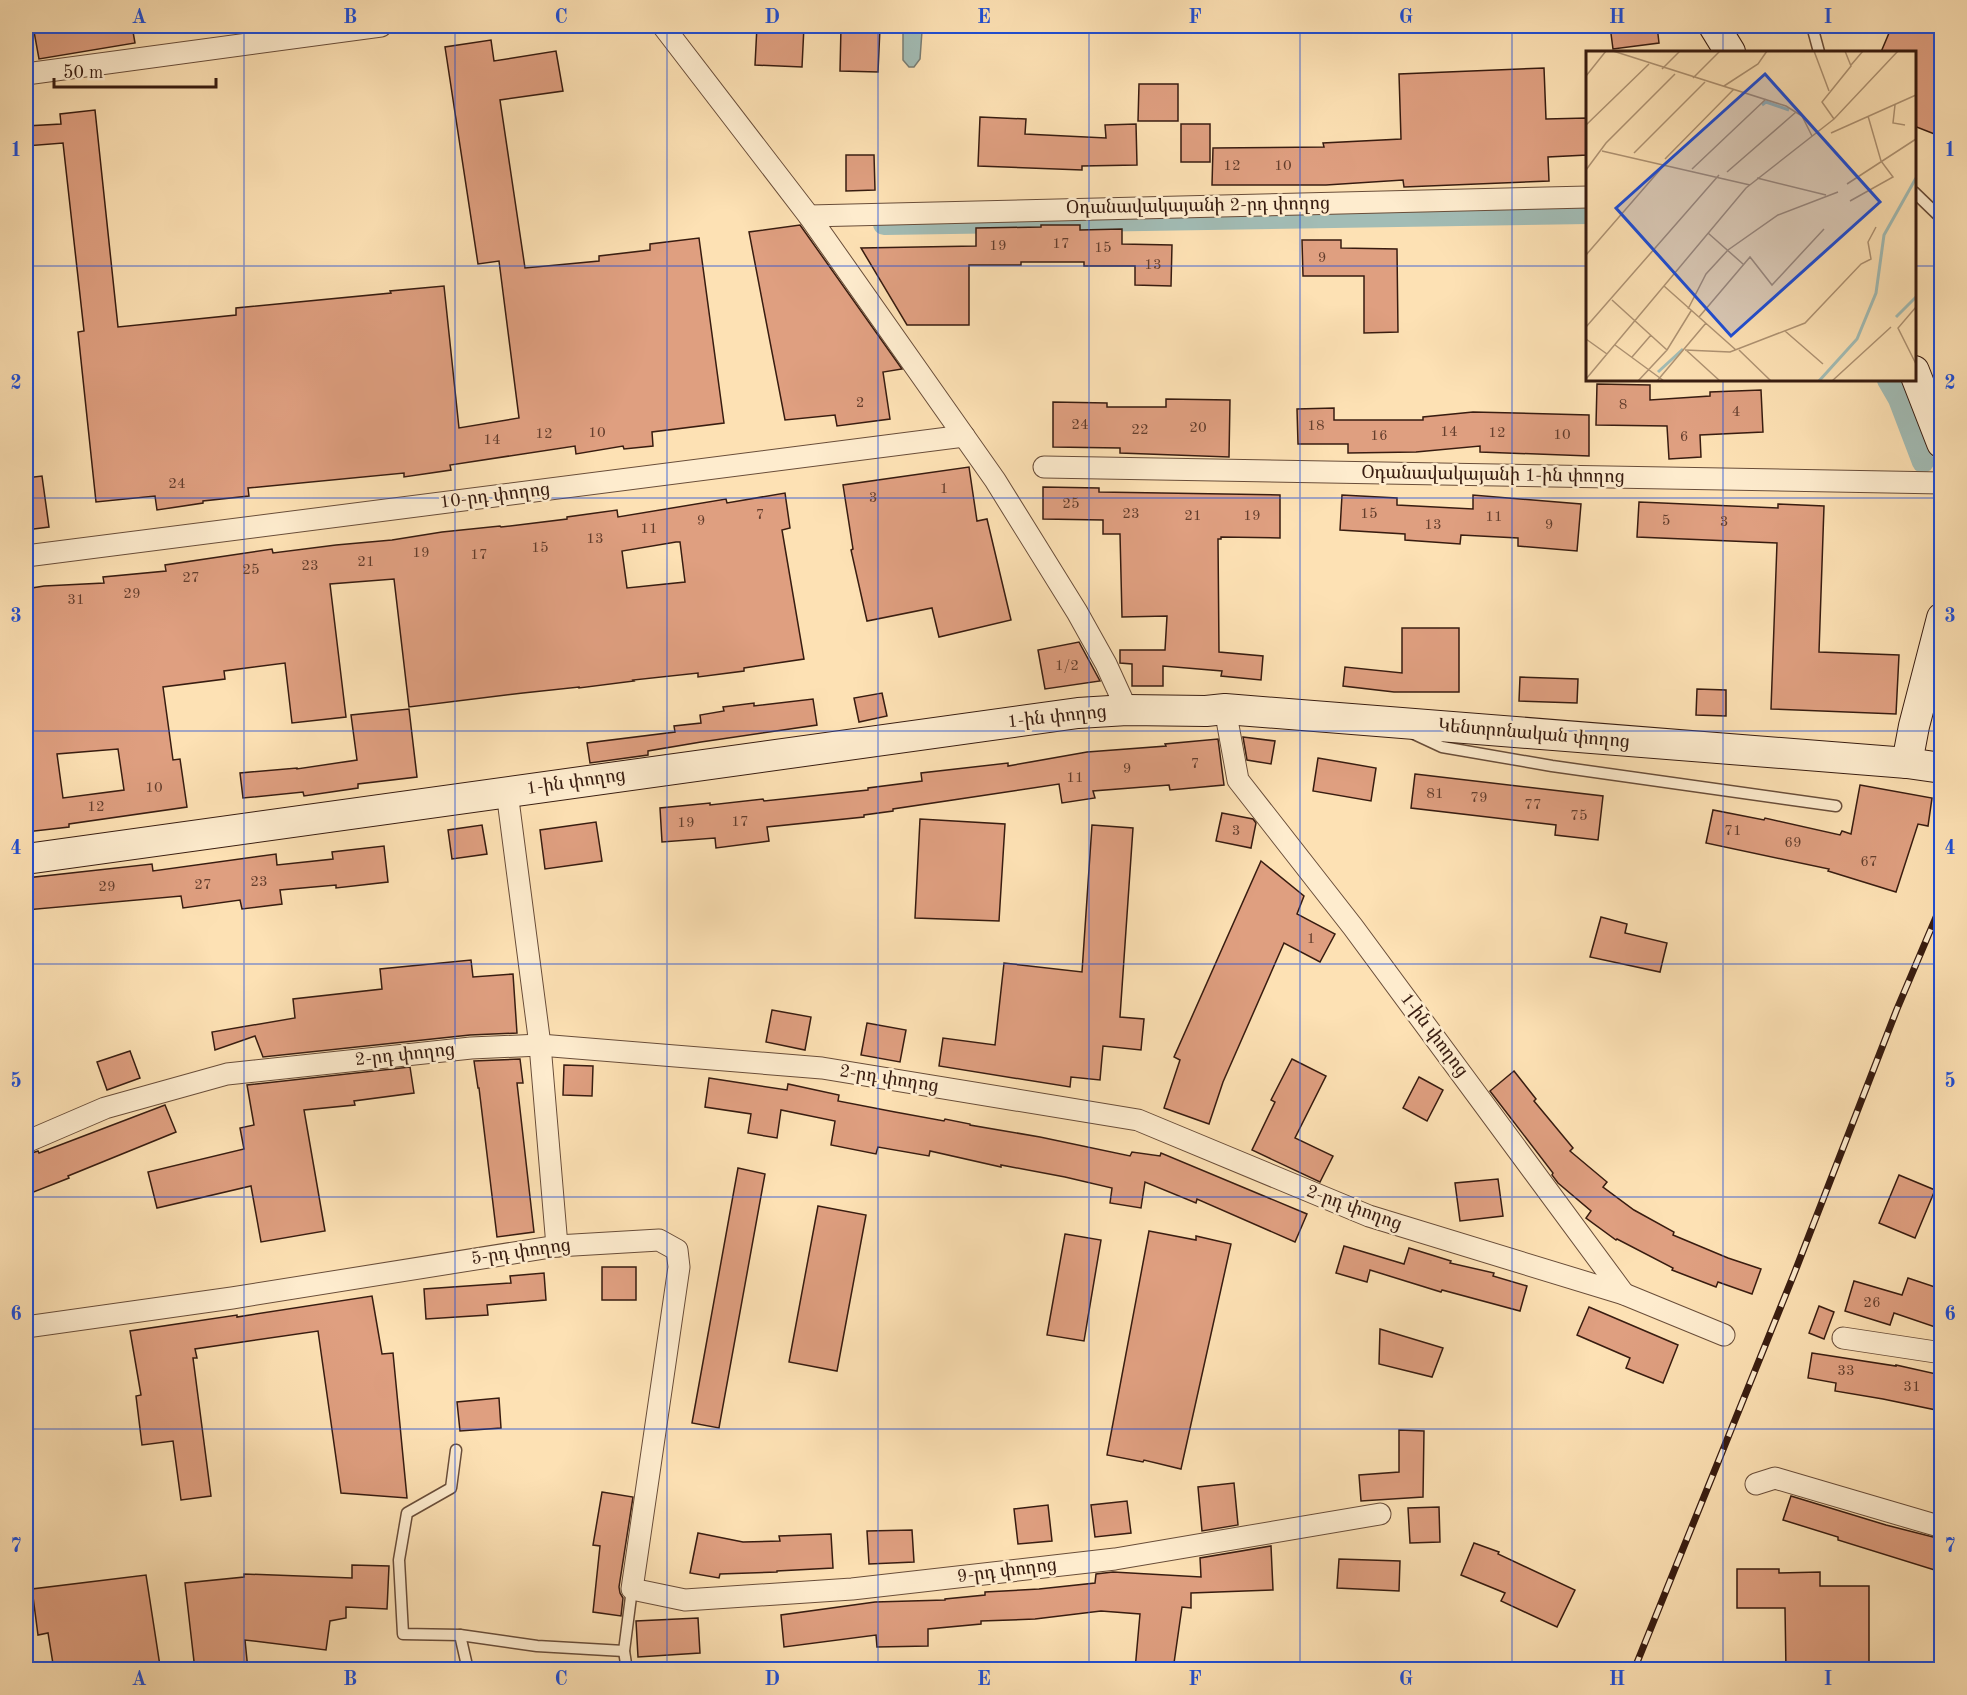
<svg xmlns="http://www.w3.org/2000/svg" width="1967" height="1695" viewBox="0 0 1967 1695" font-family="'Old Standard TT','Noto Serif Armenian',serif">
	<rect width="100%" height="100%" fill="#fde1b4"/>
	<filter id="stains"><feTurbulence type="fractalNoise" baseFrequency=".00333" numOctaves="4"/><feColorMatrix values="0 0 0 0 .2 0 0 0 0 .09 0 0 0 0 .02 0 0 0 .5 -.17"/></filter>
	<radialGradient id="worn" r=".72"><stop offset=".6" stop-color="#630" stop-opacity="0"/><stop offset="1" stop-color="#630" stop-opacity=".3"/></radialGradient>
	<polygon fill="#a2bcb5" stroke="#787c73" stroke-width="1.5" points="903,31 922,31 920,59 914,67 909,67 903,60"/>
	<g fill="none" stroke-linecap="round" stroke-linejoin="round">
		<g stroke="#a2bcb5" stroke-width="22">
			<polyline points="884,224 1588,213"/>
			<polyline points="1888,380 1899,399 1923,462"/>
		</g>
	</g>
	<g fill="#df9f80" stroke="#381c10" stroke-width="1.5" fill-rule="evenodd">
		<polygon points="33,26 132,26 135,43 39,59"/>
		<polygon points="757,26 804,26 802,67 755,65"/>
		<polygon points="1610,26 1657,26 1659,43 1613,49"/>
		<polygon points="1892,26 1941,26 1941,123 1937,135 1914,126 1914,52 1881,52"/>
		<polygon points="841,27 880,28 878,72 840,71"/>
		<polygon points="491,40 494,61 556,51 563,91 500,100 525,268 599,261 599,256 650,250 650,244 699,238 724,423 652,432 653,446 624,449 623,446 576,454 575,446 450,465 451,470 404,477 404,473 248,488 249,496 203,501 203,503 157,510 155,496 96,502 78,332 84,331 63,143 26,146 26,126 61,124 60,114 95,110 118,327 236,315 236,308 391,293 390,291 444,286 459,428 519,418 499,261 478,264 445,47"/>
		<polygon points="1544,68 1546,119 1587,118 1587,155 1548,157 1549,181 1404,187 1403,180 1326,185 1212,185 1213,148 1324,147 1323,143 1401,139 1399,74"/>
		<polygon points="1139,84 1178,84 1178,121 1138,121"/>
		<polygon points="980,117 1026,119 1025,134 1106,138 1105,125 1136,124 1137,165 1082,166 1082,170 978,166"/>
		<rect x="1181" y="124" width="29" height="38"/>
		<polygon points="846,155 874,155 875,190 846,191"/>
		<polygon points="800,225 902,369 883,372 890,419 837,426 835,415 785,420 749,232"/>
		<polygon points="1041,225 1080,225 1080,230 1122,229 1122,244 1172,245 1171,286 1135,285 1135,266 1084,266 1084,262 1021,262 1021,265 969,265 969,325 907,325 861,248 976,246 976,228 1041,227"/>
		<polygon points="1302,240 1341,240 1341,248 1397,249 1398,332 1364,333 1364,276 1303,276"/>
		<polygon points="1597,384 1650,385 1650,400 1710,396 1710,392 1761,390 1763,432 1700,435 1701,457 1669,459 1667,426 1596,425"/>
		<polygon points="1166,399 1230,400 1229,457 1120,453 1120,448 1053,447 1053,402 1107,403 1107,407 1166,407"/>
		<polygon points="1334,408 1334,420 1423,420 1423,417 1473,412 1589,415 1589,456 1480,452 1480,446 1416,452 1348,453 1348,444 1298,444 1297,409"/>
		<polygon points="969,467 977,521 987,519 1011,620 939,637 932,608 867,621 851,550 853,549 843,485"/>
		<polygon points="42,476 49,527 26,530 26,478"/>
		<polygon points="1043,487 1099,488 1099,492 1280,495 1280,538 1221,537 1221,539 1218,539 1219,652 1263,656 1261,680 1221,676 1222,671 1163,666 1163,686 1132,686 1132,664 1120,663 1120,650 1165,650 1167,616 1122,617 1120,534 1103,534 1103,520 1043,519"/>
		<path d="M 785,493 L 790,528 L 782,530 L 804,659 L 744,668 L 744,671 L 698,677 L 698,673 L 633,680 L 634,681 L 579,688 L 579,687 L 523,693 L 409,707 L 394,579 L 330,584 L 346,717 L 292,723 L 285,663 L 224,671 L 225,679 L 163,687 L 173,760 L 180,759 L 187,807 L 69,824 L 69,827 L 26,832 L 26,589 L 44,586 L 104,583 L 103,577 L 166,571 L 165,565 L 272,549 L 273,553 L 336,545 L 392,540 L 442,532 L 500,526 L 501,527 L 567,519 L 567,517 L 617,510 L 618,517 L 726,499 L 727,503 ZM 676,542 L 680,542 L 685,582 L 627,588 L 622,551 ZM 118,749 L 124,790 L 63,798 L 57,754 Z"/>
		<polygon points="1342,495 1397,498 1397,505 1473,509 1473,495 1581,504 1577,551 1518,546 1518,538 1461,535 1460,544 1405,540 1405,534 1340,530"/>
		<polygon points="1639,502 1778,508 1778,504 1824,506 1819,652 1899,655 1896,714 1771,709 1777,543 1637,537"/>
		<polygon points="1402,628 1459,628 1459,692 1394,692 1343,686 1345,667 1402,673"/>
		<polygon points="1079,642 1100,681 1045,689 1038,650"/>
		<polygon points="1520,677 1578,679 1577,703 1519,701"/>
		<polygon points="1697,689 1726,690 1726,716 1696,715"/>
		<polygon points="882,693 887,716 859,722 854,698"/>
		<polygon points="813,699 817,725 701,742 648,751 648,755 590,763 587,743 675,732 674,726 701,723 700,715 724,711 723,707 754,703 754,706"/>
		<polygon points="409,709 417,777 358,784 358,788 304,796 303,792 243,798 240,773 297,768 297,769 357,760 351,715"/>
		<polygon points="1243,737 1275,741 1271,764 1247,760"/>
		<polygon points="1218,739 1224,785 1170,790 1169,785 1093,791 1095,798 1062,803 1059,784 893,809 893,811 864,815 864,817 767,827 769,841 716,848 715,838 662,842 660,808 710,803 710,805 763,799 764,801 868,790 868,788 922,781 921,773 1008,763 1008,766 1087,752 1166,746 1165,744"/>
		<polygon points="1318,758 1376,768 1371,801 1313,791"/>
		<polygon points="1415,774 1603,796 1598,840 1555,835 1556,825 1411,808"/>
		<polygon points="1860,785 1932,798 1928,826 1918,824 1896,892 1828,871 1829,869 1706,843 1713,810 1764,820 1765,818 1840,835 1842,831 1851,834"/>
		<polygon points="1222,813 1253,819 1256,823 1251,848 1216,841"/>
		<polygon points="920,819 1005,824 999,921 915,918"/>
		<polygon points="596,822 602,861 545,869 540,830"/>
		<polygon points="482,825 487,854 452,859 448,830"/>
		<polygon points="1092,825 1133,828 1120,1017 1144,1019 1141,1050 1103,1046 1100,1080 1071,1077 1070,1087 939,1066 943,1038 995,1045 1004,963 1082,972"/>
		<polygon points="384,846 388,882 336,888 336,885 280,890 282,904 242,909 240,900 183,908 181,896 26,910 26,878 152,864 153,871 276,854 277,865 333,859 332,852"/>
		<polygon points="1261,861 1304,896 1297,914 1335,934 1320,962 1284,943 1223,1082 1209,1124 1164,1108 1180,1060 1174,1057"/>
		<polygon points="1601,917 1627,924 1625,933 1667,943 1660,972 1590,957"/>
		<polygon points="471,960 473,977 513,974 517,1033 470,1035 263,1057 255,1036 215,1050 212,1032 295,1018 293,999 382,989 380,969"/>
		<polygon points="772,1010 811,1017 805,1050 766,1042"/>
		<polygon points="867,1023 906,1030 900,1062 861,1055"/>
		<polygon points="130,1051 140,1078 107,1090 97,1062"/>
		<polygon points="520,1059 523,1083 517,1083 534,1232 497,1237 479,1088 478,1088 474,1061"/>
		<polygon points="1292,1059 1326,1076 1295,1138 1333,1156 1320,1182 1252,1150 1275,1102 1271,1100"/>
		<polygon points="564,1065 593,1066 592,1096 563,1095"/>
		<polygon points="410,1067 414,1093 354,1101 355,1105 304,1110 325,1231 261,1242 251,1186 157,1208 148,1172 244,1149 240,1128 254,1125 247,1085"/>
		<polygon points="1514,1071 1536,1099 1534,1101 1573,1148 1570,1151 1607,1182 1603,1187 1634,1210 1674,1232 1673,1235 1728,1258 1761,1269 1752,1294 1718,1282 1716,1287 1672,1270 1673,1268 1617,1239 1616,1240 1586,1218 1591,1211 1558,1183 1552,1175 1553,1173 1490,1091"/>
		<polygon points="1419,1077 1443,1090 1427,1121 1403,1108"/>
		<polygon points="709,1078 787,1090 788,1084 839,1095 838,1101 895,1112 944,1121 945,1119 970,1124 970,1125 1040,1137 1130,1156 1132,1152 1160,1156 1161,1153 1307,1214 1295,1242 1197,1199 1196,1203 1145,1182 1141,1208 1110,1203 1112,1188 1065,1177 1001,1165 1001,1167 930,1151 929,1156 878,1147 876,1154 831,1145 835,1121 781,1110 777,1138 748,1133 751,1114 705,1107"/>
		<polygon points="165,1105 176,1132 68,1176 69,1178 26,1195 26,1155 38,1151 39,1153"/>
		<polygon points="738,1168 765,1174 719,1428 692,1423"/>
		<polygon points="1899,1175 1935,1190 1915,1238 1879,1223"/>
		<polygon points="1498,1179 1503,1216 1460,1221 1455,1183"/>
		<polygon points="818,1206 866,1215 837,1371 789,1362"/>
		<polygon points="1149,1231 1196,1240 1196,1236 1231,1244 1181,1469 1144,1460 1143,1462 1107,1455"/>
		<polygon points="1065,1234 1101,1240 1084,1341 1047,1335"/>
		<polygon points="1344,1246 1404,1264 1409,1248 1451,1261 1450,1263 1494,1273 1493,1276 1527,1286 1520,1311 1442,1290 1441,1292 1370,1270 1367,1282 1336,1273"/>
		<rect x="602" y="1267" width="34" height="33"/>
		<polygon points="544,1273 546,1300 487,1305 488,1315 426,1319 424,1289 511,1283 510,1276"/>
		<polygon points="1908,1278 1941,1289 1941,1329 1894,1313 1890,1325 1845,1311 1854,1281 1902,1295"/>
		<polygon points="372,1296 382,1354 393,1353 407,1498 341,1493 318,1331 195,1349 197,1358 193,1358 211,1496 181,1500 173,1441 142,1445 136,1396 141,1395 130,1331 237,1315 237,1317"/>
		<polygon points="1819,1306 1834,1312 1824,1339 1809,1333"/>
		<polygon points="1589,1307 1678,1345 1663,1383 1626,1368 1630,1358 1577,1335"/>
		<polygon points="1380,1329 1443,1348 1432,1377 1379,1364"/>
		<polygon points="1812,1353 1896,1366 1896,1365 1941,1375 1941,1411 1883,1399 1835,1391 1836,1383 1808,1378"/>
		<polygon points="499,1398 501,1428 460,1431 457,1402"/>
		<polygon points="1399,1430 1424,1431 1423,1497 1361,1501 1359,1475 1399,1472"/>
		<polygon points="1234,1483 1238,1525 1202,1531 1198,1487"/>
		<polygon points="602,1492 633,1497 619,1587 620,1593 623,1598 621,1616 593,1612 600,1546 593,1545"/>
		<polygon points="1791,1496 1886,1525 1941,1539 1941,1572 1838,1540 1838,1537 1783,1520"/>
		<polygon points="1127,1501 1131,1533 1095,1537 1091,1505"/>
		<polygon points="1048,1505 1052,1541 1018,1544 1014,1509"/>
		<polygon points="1439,1507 1440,1542 1410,1543 1408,1508"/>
		<polygon points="912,1530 914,1562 869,1564 867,1531"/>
		<polygon points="698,1533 743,1542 780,1541 779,1536 831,1534 833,1568 777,1571 777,1572 720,1574 719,1578 690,1573"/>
		<polygon points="1474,1543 1499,1552 1498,1554 1575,1590 1557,1627 1501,1601 1505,1593 1461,1575"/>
		<polygon points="1271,1546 1273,1590 1191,1593 1191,1608 1182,1607 1173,1670 1135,1670 1140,1614 1101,1611 1035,1619 981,1621 981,1624 928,1629 928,1646 877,1647 876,1635 784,1647 781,1615 875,1602 945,1600 945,1599 985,1595 985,1592 1039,1589 1095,1583 1096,1574 1113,1572 1201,1577 1200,1558"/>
		<polygon points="1339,1559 1400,1561 1399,1591 1337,1588"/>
		<polygon points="352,1565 389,1566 387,1609 346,1607 346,1618 330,1621 326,1650 245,1640 248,1670 195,1670 185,1583 244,1577 244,1574 352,1578"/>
		<polygon points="1737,1569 1779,1569 1779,1573 1820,1572 1820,1586 1869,1586 1869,1670 1786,1670 1785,1608 1737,1608"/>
		<polygon points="146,1575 160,1666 137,1670 54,1670 48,1633 38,1635 32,1589"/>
		<polygon points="698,1618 700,1653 638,1657 636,1621"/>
	</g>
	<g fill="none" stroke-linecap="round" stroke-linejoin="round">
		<defs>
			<g id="lane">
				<polyline points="1814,26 1812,26 1819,52"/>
				<polyline points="1914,192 1942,219"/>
				<polyline points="1414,734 1442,747 1552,766 1836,806"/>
				<polyline points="456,1450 451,1488 407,1513 399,1560 403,1634 460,1635 537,1646 624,1651"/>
				<polyline points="460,1635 468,1670"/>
				<polyline points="627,1670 624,1651 632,1589"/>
			</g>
			<g id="street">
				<polyline points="663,26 809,216 995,480 1077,612 1106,664 1127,710"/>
				<polyline points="26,74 381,26"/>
				<polyline points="809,216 1588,197"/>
				<polyline points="1044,467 1942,483"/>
				<polyline points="26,556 964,436"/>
				<polyline points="1225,709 1238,780 1353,927 1624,1294"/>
				<polyline points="507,792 540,1045 557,1246"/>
				<polyline points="26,1142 105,1108 227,1074 471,1048 540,1045 822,1068 1138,1120 1369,1216 1624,1294 1724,1335"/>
				<polyline points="26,1327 232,1298 557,1246 659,1240 677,1250 679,1267 632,1589 685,1600 852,1589 1115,1559 1380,1514"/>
				<polyline points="1843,1338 1942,1353"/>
				<polyline points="1756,1484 1775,1478 1942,1527"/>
			</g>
			<g id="secondary">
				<polyline points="1714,26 1730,52"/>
				<polyline points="1914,371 1942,443"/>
				<polyline points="1907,763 1914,726 1942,618"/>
				<polyline points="26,859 1078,713 1127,710 1206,711 1225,709 1907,763 1942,768"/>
			</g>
		</defs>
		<use href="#lane" stroke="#694d39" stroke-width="13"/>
		<use href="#street" stroke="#694d39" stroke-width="23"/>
		<use href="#secondary" stroke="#381c10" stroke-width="32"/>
		<use href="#lane" stroke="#feecce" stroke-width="10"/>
		<use href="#street" stroke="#feecce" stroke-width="21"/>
		<use href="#secondary" stroke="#feecce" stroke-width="30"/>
		<defs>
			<polyline id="rail" points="1634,1670 1794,1274 1897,1009 1942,903"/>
		</defs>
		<use href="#rail" stroke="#381c10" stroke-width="7"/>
		<use href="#rail" stroke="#feecce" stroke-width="4.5" stroke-dasharray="14" stroke-linecap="butt"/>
	</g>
	<path fill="none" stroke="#1d4ed8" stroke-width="1.5" stroke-opacity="0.55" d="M 244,26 L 244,1670M 455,26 L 455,1670M 667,26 L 667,1670M 878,26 L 878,1670M 1089,26 L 1089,1670M 1300,26 L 1300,1670M 1512,26 L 1512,1670M 1723,26 L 1723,52M 26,266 L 1588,266M 1914,266 L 1942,266M 1723,380 L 1723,1670M 26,498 L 1942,498M 26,731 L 1942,731M 26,964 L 1942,964M 26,1197 L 1942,1197M 26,1429 L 1942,1429"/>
	<g text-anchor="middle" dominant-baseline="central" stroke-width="5" stroke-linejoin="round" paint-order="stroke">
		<g font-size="15" fill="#623d2c">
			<text x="1232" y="166">12</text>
			<text x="1283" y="166">10</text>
			<text x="1061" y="244">17</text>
			<text x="998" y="246">19</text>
			<text x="1103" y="248">15</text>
			<text x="1322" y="258">9</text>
			<text x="1153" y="265">13</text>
			<text x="860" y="403">2</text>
			<text x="1623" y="405">8</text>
			<text x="1736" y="412">4</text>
			<text x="1080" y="425">24</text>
			<text x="1316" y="426">18</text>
			<text x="1198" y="428">20</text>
			<text x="1140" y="430">22</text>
			<text x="1449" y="432">14</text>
			<text x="597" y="433">10</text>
			<text x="1497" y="433">12</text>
			<text x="544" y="434">12</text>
			<text x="1562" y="435">10</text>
			<text x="1379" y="436">16</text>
			<text x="1684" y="437">6</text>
			<text x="492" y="440">14</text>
			<text x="177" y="484">24</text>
			<text x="944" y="489">1</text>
			<text x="873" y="498">3</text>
			<text x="1071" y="504">25</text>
			<text x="1131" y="514">23</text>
			<text x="1369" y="514">15</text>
			<text x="760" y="515">7</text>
			<text x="1193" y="516">21</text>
			<text x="1252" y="516">19</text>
			<text x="1494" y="517">11</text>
			<text x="701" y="521">9</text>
			<text x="1666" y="521">5</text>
			<text x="1724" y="522">3</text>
			<text x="1433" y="525">13</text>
			<text x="1549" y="525">9</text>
			<text x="649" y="529">11</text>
			<text x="595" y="539">13</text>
			<text x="540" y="548">15</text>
			<text x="421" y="553">19</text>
			<text x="479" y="555">17</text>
			<text x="366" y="562">21</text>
			<text x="310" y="566">23</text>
			<text x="251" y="570">25</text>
			<text x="191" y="578">27</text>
			<text x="132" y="594">29</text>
			<text x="76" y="600">31</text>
			<text x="1067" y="666">1/2</text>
			<text x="1195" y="764">7</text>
			<text x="1127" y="769">9</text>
			<text x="1075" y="778">11</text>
			<text x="154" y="788">10</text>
			<text x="1435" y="794">81</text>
			<text x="1479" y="798">79</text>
			<text x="1533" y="805">77</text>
			<text x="96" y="807">12</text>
			<text x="1579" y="816">75</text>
			<text x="740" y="822">17</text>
			<text x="686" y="823">19</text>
			<text x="1236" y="831">3</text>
			<text x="1733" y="831">71</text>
			<text x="1793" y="843">69</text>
			<text x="1869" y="862">67</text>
			<text x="259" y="882">23</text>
			<text x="203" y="885">27</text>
			<text x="107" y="887">29</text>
			<text x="1311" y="939">1</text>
			<text x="1872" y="1303">26</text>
			<text x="1846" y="1371">33</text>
			<text x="1912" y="1387">31</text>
		</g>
		<g font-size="18" fill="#381c10" stroke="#feecce">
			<text transform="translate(1198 206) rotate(-1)">Օդանավակայանի 2-րդ փողոց</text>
			<text transform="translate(1493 475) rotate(1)">Օդանավակայանի 1-ին փողոց</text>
			<text transform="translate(495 496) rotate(-7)">10-րդ փողոց</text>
			<text transform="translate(1057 717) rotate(-6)">1-ին փողոց</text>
			<text transform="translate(1534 734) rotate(5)">Կենտրոնական փողոց</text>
			<text transform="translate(576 782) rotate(-8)">1-ին փողոց</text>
			<text transform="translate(1434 1035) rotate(53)">1-ին փողոց</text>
			<text transform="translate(405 1055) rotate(-6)">2-րդ փողոց</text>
			<text transform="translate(889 1079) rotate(9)">2-րդ փողոց</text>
			<text transform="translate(1354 1208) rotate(20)">2-րդ փողոց</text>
			<text transform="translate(521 1252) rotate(-8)">5-րդ փողոց</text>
			<text transform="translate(1007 1571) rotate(-7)">9-րդ փողոց</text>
		</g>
	</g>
	<g transform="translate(1586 51)">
		<rect width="330" height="330" fill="#fde1b4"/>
		<path fill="none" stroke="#a2bcb5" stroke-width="3" d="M 176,54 L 180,51 L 203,59M 310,266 L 330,246M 72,321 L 97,298M 233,330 L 271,288 L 290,242 L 298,184 L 330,127"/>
		<path fill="none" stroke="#ae9272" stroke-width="1.5" d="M 27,0 L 200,55 L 216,65 L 226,85M 228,0 L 243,40M 265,14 L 277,0M 76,18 L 94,0M 0,25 L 20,0M 107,27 L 134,0M 138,35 L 172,13 L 181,0M 309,54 L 307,72 L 319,74M 248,68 L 236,51 L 265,15 L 259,0M 0,74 L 63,13M 245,82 L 330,44M 16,100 L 164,134M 48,102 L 119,31M 79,108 L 148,38M 106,118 L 180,48M 0,119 L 20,92 L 89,23M 141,121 L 210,61M 171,127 L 240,144M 261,133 L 330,88M 264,150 L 307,126 L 295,110 L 282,65M 122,182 L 157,213M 0,204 L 79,113M 78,235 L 150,299M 26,249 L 81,299M 330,256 L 312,277 L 330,313M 102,258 L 120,223 L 142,199 L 192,164 L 252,141M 113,266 L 164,206 L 186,234 L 238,178M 0,276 L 133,124M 199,280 L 237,313M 0,288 L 21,303M 29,294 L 78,330M 99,299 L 144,301 L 219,272 L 275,213 L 285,208 L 282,191 L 290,176M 100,299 L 134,330M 153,299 L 185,330M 46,306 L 65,284M 0,328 L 160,137 L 248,68 L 312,0M 52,330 L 81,299 L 105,260M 71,330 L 120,272M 246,330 L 305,276"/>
		<path fill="#1d4ed8" fill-opacity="0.15" stroke="#1d4ed8" stroke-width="3" d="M 179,23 L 294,151 L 145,285 L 30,157 Z"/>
		<rect width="330" height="330" fill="none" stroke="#381c10" stroke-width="3"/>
	</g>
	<rect width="1967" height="1695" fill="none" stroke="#fde1b4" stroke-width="66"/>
	<path d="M54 78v9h162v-9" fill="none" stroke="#381c10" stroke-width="3"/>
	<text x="63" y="78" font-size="18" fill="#381c10" stroke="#feecce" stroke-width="4.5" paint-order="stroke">50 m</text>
	<rect x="33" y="33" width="1901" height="1629" fill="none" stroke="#1d4ed8" stroke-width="2"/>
	<g font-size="20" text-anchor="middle" font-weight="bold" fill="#1d4ed8">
		<text x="139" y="23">A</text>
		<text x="350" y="23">B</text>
		<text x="561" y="23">C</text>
		<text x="772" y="23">D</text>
		<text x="984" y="23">E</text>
		<text x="1195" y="23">F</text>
		<text x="1406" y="23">G</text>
		<text x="1617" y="23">H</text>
		<text x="1828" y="23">I</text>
		<text x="16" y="156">1</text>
		<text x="1950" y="156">1</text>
		<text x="16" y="389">2</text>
		<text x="1950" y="389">2</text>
		<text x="16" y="622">3</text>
		<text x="1950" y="622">3</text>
		<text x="16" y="854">4</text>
		<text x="1950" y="854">4</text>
		<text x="16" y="1087">5</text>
		<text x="1950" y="1087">5</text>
		<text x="16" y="1320">6</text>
		<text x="1950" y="1320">6</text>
		<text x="16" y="1552">7</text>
		<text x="1950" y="1552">7</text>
		<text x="139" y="1685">A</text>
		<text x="350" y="1685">B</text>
		<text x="561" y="1685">C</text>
		<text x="772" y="1685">D</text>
		<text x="984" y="1685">E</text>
		<text x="1195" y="1685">F</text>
		<text x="1406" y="1685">G</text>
		<text x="1617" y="1685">H</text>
		<text x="1828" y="1685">I</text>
	</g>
	<rect width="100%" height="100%" filter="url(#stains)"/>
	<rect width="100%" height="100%" fill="url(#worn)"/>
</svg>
